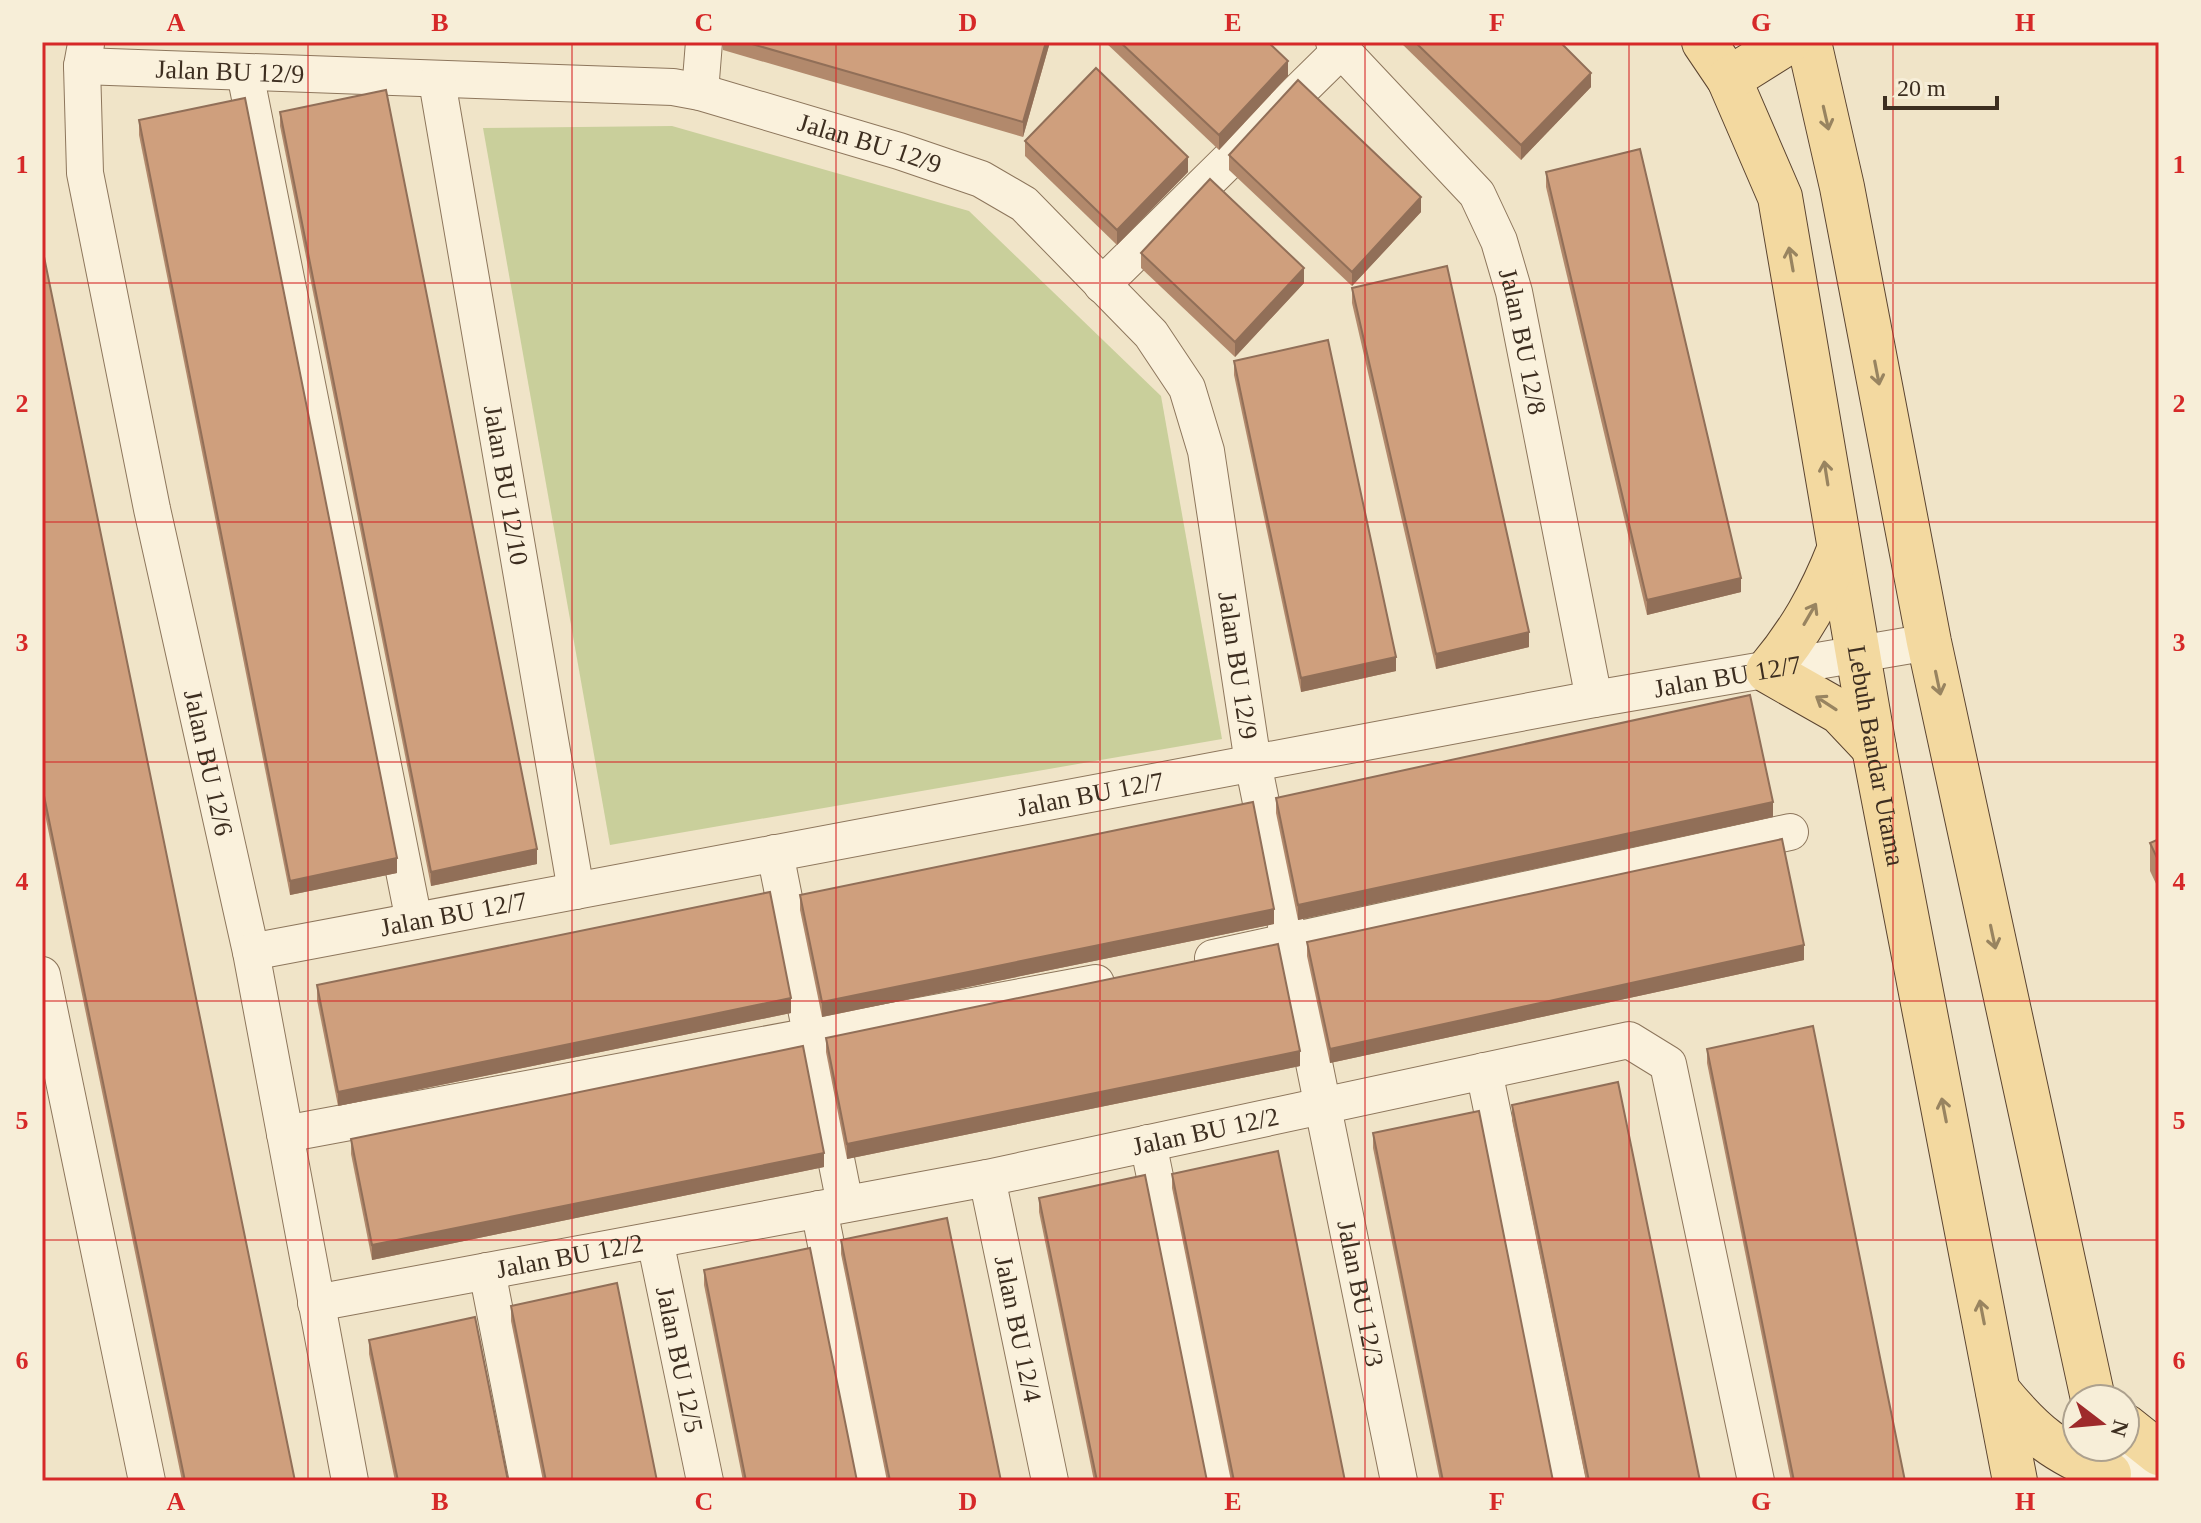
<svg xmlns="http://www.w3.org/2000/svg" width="2201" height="1523" viewBox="0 0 2201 1523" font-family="Georgia,serif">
	<rect width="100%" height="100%" fill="#f0e4c8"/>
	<polygon fill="#c9cf9b" points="672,126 969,211 1161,396 1222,739 610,845 483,128"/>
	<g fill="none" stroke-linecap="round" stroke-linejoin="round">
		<defs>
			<g id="minor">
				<path id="s1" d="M 1334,42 L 1477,194 L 1499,241 L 1514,292 L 1594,699"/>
				<path id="s2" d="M 86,44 L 82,66 L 85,173 L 152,509 L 251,952 L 350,1481"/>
				<path id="s3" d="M 82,66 L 673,87 L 700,92 L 899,151 L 981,179 L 1024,204 L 1151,334 L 1187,388 L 1206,451 L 1253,763 L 1399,1481"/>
				<polyline points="245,73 414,921"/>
				<path id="s4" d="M 437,81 L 576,891"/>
				<polyline points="700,92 704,42"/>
				<polyline points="1102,285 1342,49"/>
				<polyline points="775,853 845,1204"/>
				<path id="s5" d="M 251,952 L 1594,699 L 1929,642"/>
				<polyline points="1213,958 1790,832"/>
				<polyline points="42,975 147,1481"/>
				<polyline points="1484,1071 1568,1481"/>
				<polyline points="285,1134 1096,983"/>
				<polyline points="1148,1143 1218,1481"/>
				<path id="s6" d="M 987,1178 L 1050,1481"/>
				<polyline points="819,1209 873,1481"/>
				<path id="s7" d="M 655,1240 L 705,1481"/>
				<polyline points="487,1271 528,1481"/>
				<path id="s8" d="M 316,1303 L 987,1178 L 1629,1040 L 1668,1064 L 1756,1481"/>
				<polyline points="2109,1474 2159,1463"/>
			</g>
			<g id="major">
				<path id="s9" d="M 1704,42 L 1729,79 L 1780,197 L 1874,748 L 2015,1481"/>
				<polyline points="1809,42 1842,187 1929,642 2093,1399"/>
				<polyline points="1729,79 1788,42"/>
				<path d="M 1839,550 C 1821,596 1800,633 1768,671 L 1840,712 L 1874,748"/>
				<path d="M 1998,1391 C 2035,1436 2055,1451 2109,1474"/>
				<polyline points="2125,1426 2159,1453"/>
			</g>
		</defs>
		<use href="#minor" stroke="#8d765c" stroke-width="38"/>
		<use href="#major" stroke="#5b4430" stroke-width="46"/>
		<use href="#minor" stroke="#faf1dc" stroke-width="36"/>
		<use href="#major" stroke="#f3d9a0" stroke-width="44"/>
	</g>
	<g fill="#b2896c">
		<polygon points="723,42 1050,42 1023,137 723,50"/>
		<polygon points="1105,42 1268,42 1288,76 1219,150"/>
		<polygon points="1400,42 1560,42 1591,87 1521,160"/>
		<polygon points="280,112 537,864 431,886 280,126"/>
		<polygon points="139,120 397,873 290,895 139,135"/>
		<polygon points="1025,141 1188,172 1117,245 1025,156"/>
		<polygon points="1229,155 1421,212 1352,286 1229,170"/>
		<polygon points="1546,172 1741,592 1647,615 1546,187"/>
		<polygon points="42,247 295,1481 182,1481 42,800"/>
		<polygon points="1141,253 1304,283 1235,357 1141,268"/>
		<polygon points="1352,288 1529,647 1436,669 1352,303"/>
		<polygon points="1234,361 1396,671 1301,692 1234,375"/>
		<polygon points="1276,798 1773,817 1298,920 1276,813"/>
		<polygon points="2159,839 2159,890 2150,871 2150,843"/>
		<polygon points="800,895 1274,924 822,1017 800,910"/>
		<polygon points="1307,942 1804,960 1330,1063 1307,956"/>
		<polygon points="317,985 791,1013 338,1106 317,1000"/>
		<polygon points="826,1038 1300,1066 847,1159 826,1052"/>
		<polygon points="1707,1049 1905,1481 1791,1481 1707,1063"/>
		<polygon points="1512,1105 1700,1481 1586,1481 1512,1120"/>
		<polygon points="1373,1133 1553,1481 1440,1481 1373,1148"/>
		<polygon points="351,1139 824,1167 372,1260 351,1154"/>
		<polygon points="1172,1174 1345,1481 1231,1481 1172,1188"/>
		<polygon points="1039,1198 1207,1481 1094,1481 1039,1212"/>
		<polygon points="841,1240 1001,1481 887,1481 841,1254"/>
		<polygon points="704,1270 857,1481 743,1481 704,1285"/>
		<polygon points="511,1306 657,1481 543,1481 511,1321"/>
		<polygon points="369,1340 508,1481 395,1481 369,1354"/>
	</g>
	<g fill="#916f58">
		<polygon points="1046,42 1050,42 1023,137 1023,122"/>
		<polygon points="1288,61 1288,76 1219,150 1219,135"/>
		<polygon points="1591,73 1591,87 1521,160 1521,145"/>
		<polygon points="1188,157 1188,172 1117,245 1117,230"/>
		<polygon points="1421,197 1421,212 1352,286 1352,272"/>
		<polygon points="1304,268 1304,283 1235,357 1235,342"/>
		<polygon points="1741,578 1741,592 1647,615 1647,600"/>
		<polygon points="1529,632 1529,647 1436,669 1436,654"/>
		<polygon points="1396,657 1396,671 1301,692 1301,678"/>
		<polygon points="1773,802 1773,817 1298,920 1298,905"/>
		<polygon points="537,849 537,864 431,886 431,872"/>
		<polygon points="397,858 397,873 290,895 290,881"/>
		<polygon points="1274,909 1274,924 822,1017 822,1002"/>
		<polygon points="1804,945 1804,960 1330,1063 1330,1049"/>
		<polygon points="791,998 791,1013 338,1106 338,1092"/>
		<polygon points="1300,1051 1300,1066 847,1159 847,1144"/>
		<polygon points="824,1153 824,1167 372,1260 372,1245"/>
	</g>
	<g fill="#cf9f7d" stroke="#916f58" stroke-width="2">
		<polygon points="745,42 1046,42 1023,122"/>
		<polygon points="1120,42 1268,42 1288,61 1219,135"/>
		<polygon points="1415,42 1560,42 1591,73 1521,145"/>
		<polygon points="1096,68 1188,157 1117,230 1025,141"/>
		<polygon points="1298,80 1421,197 1352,272 1229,155"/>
		<polygon points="386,90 537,849 431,872 280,112"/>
		<polygon points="245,98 397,858 290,881 139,120"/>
		<polygon points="1640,149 1741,578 1647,600 1546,172"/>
		<polygon points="1210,179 1304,268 1235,342 1141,253"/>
		<polygon points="42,247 295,1481 185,1481 42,786"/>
		<polygon points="1447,266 1529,632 1436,654 1352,288"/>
		<polygon points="1328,340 1396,657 1301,678 1234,361"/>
		<polygon points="1750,695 1773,802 1298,905 1276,798"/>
		<polygon points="1253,802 1274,909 822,1002 800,895"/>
		<polygon points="1782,839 1804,945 1330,1049 1307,942"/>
		<polygon points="2159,839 2159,862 2150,843"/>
		<polygon points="770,892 791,998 338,1092 317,985"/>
		<polygon points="1278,944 1300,1051 847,1144 826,1038"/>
		<polygon points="1813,1026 1905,1481 1794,1481 1707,1049"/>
		<polygon points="803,1046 824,1153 372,1245 351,1139"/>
		<polygon points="1618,1082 1700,1481 1589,1481 1512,1105"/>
		<polygon points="1479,1111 1553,1481 1443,1481 1373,1133"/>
		<polygon points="1278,1151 1345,1481 1234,1481 1172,1174"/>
		<polygon points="1145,1175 1207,1481 1097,1481 1039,1198"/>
		<polygon points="947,1218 1001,1481 890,1481 841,1240"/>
		<polygon points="810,1248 857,1481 746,1481 704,1270"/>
		<polygon points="617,1283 657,1481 546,1481 511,1306"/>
		<polygon points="475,1317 508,1481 398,1481 369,1340"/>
	</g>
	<defs><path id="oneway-shaft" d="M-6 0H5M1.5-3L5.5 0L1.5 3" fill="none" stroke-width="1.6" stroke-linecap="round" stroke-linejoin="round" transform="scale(2)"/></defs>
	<g stroke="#988460">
		<use href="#oneway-shaft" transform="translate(1826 118) rotate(77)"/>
		<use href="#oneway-shaft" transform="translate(1791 259) rotate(-100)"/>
		<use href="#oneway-shaft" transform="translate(1877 373) rotate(79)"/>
		<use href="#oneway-shaft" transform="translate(1826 473) rotate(-99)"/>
		<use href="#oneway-shaft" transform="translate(1810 614) rotate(-60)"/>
		<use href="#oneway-shaft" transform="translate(1938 683) rotate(78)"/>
		<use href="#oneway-shaft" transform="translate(1826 703) rotate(-147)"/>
		<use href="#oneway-shaft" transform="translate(1993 937) rotate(78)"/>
		<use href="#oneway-shaft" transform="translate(1944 1110) rotate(-101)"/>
		<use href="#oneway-shaft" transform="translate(1982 1312) rotate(-101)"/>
	</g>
	<path fill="none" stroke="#d62828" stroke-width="2" stroke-opacity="0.55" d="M 308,42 L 308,1481M 572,42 L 572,1481M 836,42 L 836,1481M 1100,42 L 1100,1481M 1365,42 L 1365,1481M 1629,42 L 1629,1481M 1893,42 L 1893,1481M 42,283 L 2159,283M 42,522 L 2159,522M 42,762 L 2159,762M 42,1001 L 2159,1001M 42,1240 L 2159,1240"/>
	<g text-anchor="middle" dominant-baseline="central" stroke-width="7" stroke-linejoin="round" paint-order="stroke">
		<g font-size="26" fill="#3d2e20" stroke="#f7eed8">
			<text stroke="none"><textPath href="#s3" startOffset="148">Jalan BU 12/9</textPath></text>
			<text stroke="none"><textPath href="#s3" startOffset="796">Jalan BU 12/9</textPath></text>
			<text stroke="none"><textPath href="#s1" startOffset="364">Jalan BU 12/8</textPath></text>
			<text stroke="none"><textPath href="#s4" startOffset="410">Jalan BU 12/10</textPath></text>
			<text stroke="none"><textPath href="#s3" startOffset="1492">Jalan BU 12/9</textPath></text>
			<text stroke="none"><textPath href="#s5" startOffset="1502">Jalan BU 12/7</textPath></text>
			<text stroke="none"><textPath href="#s9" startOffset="740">Lebuh Bandar Utama</textPath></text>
			<text stroke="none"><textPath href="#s2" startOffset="732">Jalan BU 12/6</textPath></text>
			<text stroke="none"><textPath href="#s5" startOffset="854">Jalan BU 12/7</textPath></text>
			<text stroke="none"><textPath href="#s5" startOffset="206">Jalan BU 12/7</textPath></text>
			<text stroke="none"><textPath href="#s8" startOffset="906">Jalan BU 12/2</textPath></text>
			<text stroke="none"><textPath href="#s8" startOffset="258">Jalan BU 12/2</textPath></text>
			<text stroke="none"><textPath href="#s3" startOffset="2132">Jalan BU 12/3</textPath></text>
			<text stroke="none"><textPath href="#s6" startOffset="154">Jalan BU 12/4</textPath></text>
			<text stroke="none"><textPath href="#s7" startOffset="122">Jalan BU 12/5</textPath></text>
		</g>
	</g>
	<rect width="2201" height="1523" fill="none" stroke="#f7eed8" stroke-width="88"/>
	<g transform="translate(2101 1423) rotate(106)"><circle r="38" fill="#f7eed8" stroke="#ada18e" stroke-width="2"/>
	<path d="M0-6L14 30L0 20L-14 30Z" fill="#9e2a2b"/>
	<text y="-12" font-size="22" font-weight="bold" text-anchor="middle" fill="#3d2e20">N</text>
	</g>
	<path d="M1885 96v12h112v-12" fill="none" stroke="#3d2e20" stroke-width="4"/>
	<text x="1897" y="96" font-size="24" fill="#3d2e20" stroke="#f7eed8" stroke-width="6" paint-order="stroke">20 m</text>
	<rect x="44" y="44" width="2113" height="1435" fill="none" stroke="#d62828" stroke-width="3"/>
	<g font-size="26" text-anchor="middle" font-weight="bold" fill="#d62828">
		<text x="176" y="31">A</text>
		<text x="440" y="31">B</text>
		<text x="704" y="31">C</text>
		<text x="968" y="31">D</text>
		<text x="1233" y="31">E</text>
		<text x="1497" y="31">F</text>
		<text x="1761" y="31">G</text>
		<text x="2025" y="31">H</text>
		<text x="22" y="173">1</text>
		<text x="2179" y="173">1</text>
		<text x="22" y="412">2</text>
		<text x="2179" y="412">2</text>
		<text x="22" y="651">3</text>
		<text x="2179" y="651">3</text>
		<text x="22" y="890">4</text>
		<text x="2179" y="890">4</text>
		<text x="22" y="1129">5</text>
		<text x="2179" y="1129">5</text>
		<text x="22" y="1369">6</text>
		<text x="2179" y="1369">6</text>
		<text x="176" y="1510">A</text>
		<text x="440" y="1510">B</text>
		<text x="704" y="1510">C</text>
		<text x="968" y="1510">D</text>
		<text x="1233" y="1510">E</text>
		<text x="1497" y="1510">F</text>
		<text x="1761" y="1510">G</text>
		<text x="2025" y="1510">H</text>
	</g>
</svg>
